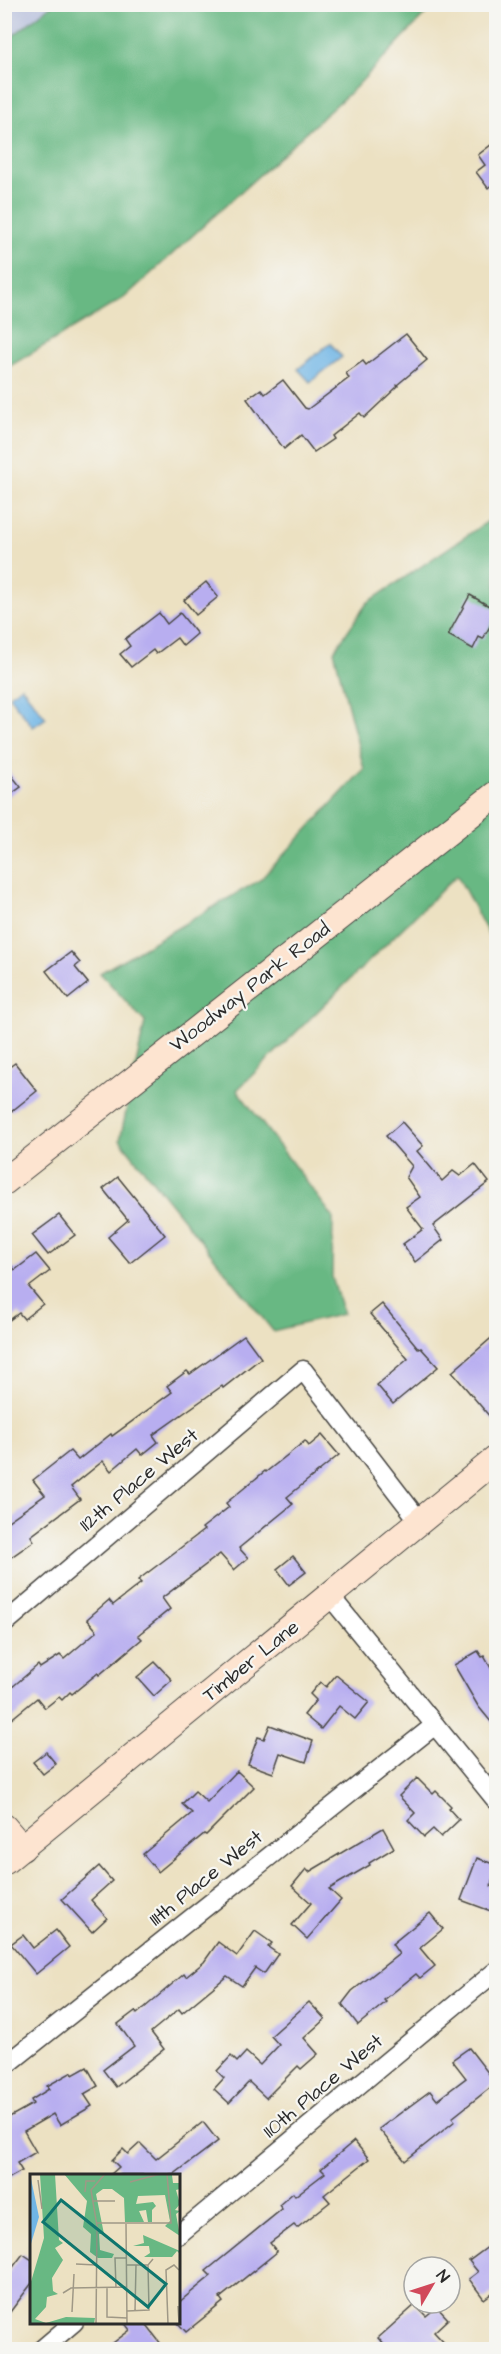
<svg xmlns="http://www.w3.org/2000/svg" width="501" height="2354" viewBox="0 0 501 2354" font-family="'Architects Daughter',sans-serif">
	<rect width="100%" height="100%" fill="#f6f6f2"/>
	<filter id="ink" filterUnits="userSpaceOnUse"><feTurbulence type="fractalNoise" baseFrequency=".0167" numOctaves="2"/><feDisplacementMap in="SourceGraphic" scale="12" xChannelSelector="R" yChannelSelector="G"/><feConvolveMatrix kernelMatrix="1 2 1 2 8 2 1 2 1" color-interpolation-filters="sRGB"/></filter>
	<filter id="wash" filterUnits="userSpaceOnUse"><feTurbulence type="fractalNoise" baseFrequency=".008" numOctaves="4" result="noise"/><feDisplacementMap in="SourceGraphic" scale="24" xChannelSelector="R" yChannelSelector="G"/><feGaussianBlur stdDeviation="1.35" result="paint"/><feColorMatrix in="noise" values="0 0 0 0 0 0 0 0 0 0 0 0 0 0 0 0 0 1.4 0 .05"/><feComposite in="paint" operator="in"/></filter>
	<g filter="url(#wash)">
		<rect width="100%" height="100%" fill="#ece1c2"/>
		<polygon fill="#bbc3de" points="5,5 52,5 5,42"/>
		<g fill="#68b883" stroke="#4a7257" stroke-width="1.5">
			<polygon points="52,5 52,4 434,5 356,87 124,298 5,369 5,42"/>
			<polygon points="496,516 496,949 457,875 237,1090 333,1217 332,1277 343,1314 273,1331 120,1140 145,1022 100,973 260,880 364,769 334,651 367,603"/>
		</g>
		<g fill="#6fb5e5" stroke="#4d7088" stroke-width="1.5">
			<polygon points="330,343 342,357 310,382 298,369"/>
			<polygon points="21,686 46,718 33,727 9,696"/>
		</g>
		<g id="blocks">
			<g fill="#b8aef0">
				<polygon points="496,141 496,181 488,188 476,172 485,165 478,155"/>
				<polygon points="406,334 427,360 397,385 398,386 364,418 360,413 331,436 333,439 314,452 301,435 284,449 247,399 261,389 265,394 283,380 305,408 308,409 349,378 346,373 363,361 366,365"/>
				<polygon points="206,582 218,597 196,615 184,600"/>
				<polygon points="470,595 496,610 496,615 483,639 479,637 473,649 448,635"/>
				<polygon points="159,613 167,624 180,613 197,634 183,646 177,638 156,654 153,650 131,667 120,654 130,646 125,639"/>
				<polygon points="4,766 21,787 4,799"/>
				<polygon points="71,952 80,963 75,967 88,983 68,999 46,971"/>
				<polygon points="15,1063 37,1091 12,1111 4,1102 4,1071"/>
				<polygon points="402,1122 423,1146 417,1151 442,1181 453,1171 460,1176 475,1164 489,1182 433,1226 443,1240 415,1262 403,1244 423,1229 406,1207 420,1197 406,1177 412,1166 386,1136"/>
				<polygon points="118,1177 165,1235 130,1263 108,1237 128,1220 103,1189"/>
				<polygon points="59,1215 75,1235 48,1255 32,1235"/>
				<polygon points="36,1254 50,1271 29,1287 43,1304 24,1319 19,1313 4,1324 4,1257 15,1270"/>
				<polygon points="382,1304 419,1349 421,1348 438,1367 393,1404 377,1385 408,1359 370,1314"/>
				<polygon points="496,1334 496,1424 452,1372"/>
				<polygon points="244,1335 261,1358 223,1388 222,1386 153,1435 158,1442 142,1455 137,1449 111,1471 103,1461 71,1487 80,1499 31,1536 34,1541 4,1562 4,1524 45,1495 33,1480 70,1451 78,1460 111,1434 112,1436 172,1392 167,1386 187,1371 190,1374"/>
				<polygon points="322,1435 339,1455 287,1497 293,1504 239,1548 248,1558 234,1570 220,1554 162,1598 170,1609 138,1635 142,1639 99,1675 98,1673 72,1694 70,1692 62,1700 59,1697 45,1708 37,1698 4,1725 4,1694 38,1665 40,1668 60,1655 64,1659 97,1631 87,1619 109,1600 113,1605 141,1583 138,1580 204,1530 202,1528 229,1507 226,1503 265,1471 266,1472 305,1441 309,1446"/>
				<polygon points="293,1556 306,1572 289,1585 277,1569"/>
				<polygon points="478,1651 482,1657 484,1656 496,1677 496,1728 478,1706 454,1665"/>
				<polygon points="155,1662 172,1680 154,1696 137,1677"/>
				<polygon points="336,1675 369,1702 355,1719 339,1706 321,1729 304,1715 316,1700 310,1694 320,1682 326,1687"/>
				<polygon points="270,1725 313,1741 306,1762 280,1753 273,1773 248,1764 258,1737 264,1739"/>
				<polygon points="46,1752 56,1764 43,1774 33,1762"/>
				<polygon points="237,1771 254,1787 206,1835 204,1834 158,1872 143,1854 192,1813 182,1804 195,1791 207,1802"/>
				<polygon points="417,1778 433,1794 436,1791 451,1806 449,1809 459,1820 441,1837 433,1829 424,1837 408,1820 415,1813 399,1796"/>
				<polygon points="383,1828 394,1848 369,1863 370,1865 329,1889 341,1900 307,1939 292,1925 311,1903 292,1886 306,1869 309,1872"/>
				<polygon points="477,1858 496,1865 491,1886 496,1889 496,1913 461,1900"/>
				<polygon points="99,1866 112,1881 91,1900 107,1918 92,1932 62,1899"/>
				<polygon points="430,1913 443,1929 420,1948 435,1966 420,1978 416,1974 384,2000 386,2002 358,2025 342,2004 352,1991 399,1954 392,1944"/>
				<polygon points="56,1930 69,1947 36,1974 11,1944 23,1935 33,1948"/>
				<polygon points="255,1931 272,1943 268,1947 278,1954 264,1974 255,1968 242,1986 227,1976 182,2013 179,2009 151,2032 164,2049 116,2087 103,2070 134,2046 118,2024 135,2011 137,2014 184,1974 186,1977 204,1962 218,1942 237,1956"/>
				<polygon points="309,2002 325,2019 304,2038 318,2054 301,2069 298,2066 266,2098 249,2082 229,2103 214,2089 224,2078 217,2071 231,2056 237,2062 246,2052 260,2065 279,2045 271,2036"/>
				<polygon points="469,2048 496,2083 452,2118 455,2121 405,2161 379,2129 430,2091 437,2100 466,2078 452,2060"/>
				<polygon points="87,2067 98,2086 84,2094 92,2106 60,2125 53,2114 24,2131 36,2152 17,2163 22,2171 4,2181 4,2120 33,2104 31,2100 49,2089 47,2086 72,2072 73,2075"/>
				<polygon points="203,2122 218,2141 173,2175 110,2175 119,2167 112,2160 123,2149 128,2154 140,2143 156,2159"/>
				<polygon points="354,2141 369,2159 324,2195 330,2202 297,2228 294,2225 270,2243 277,2252 220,2298 223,2302 186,2332 178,2323 178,2303 211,2276 206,2271 282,2209 279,2205 293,2193 295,2196 325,2173 321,2169"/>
				<polygon points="496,2241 496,2290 484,2299 469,2279 478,2272 469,2261"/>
				<polygon points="23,2254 32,2260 32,2283 4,2320 4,2279"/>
				<polygon points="415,2305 426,2316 437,2307 448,2319 434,2332 450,2349 388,2349 378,2338"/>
				<polygon points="124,2322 144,2322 165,2349 105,2349 130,2330"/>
			</g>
		</g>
	</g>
	<g filter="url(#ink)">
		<use href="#blocks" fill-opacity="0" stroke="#484642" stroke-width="1.5"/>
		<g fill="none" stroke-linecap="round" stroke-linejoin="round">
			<defs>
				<g id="street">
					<polyline points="330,1596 496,1800"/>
					<polyline points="4,1624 303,1370 420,1522"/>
					<polyline points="4,2067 435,1725"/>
					<polyline points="178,2235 496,1971"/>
					<polyline points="41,2350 74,2322"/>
				</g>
				<g id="secondary">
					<polyline points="4,1182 496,794"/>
					<polyline points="4,1827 22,1848"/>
					<polyline points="4,1862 496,1459"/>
				</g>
			</defs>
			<use href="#street" stroke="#484642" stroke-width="21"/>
			<use href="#secondary" stroke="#484642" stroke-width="28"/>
			<use href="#street" stroke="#fff" stroke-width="18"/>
			<use href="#secondary" stroke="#fde4d0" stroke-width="26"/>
		</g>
	</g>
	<g text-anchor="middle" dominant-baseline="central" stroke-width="4.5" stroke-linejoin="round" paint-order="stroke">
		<g font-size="20" fill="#2b2b2b" stroke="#f6f6f2">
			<text transform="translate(250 987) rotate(-38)">Woodway Park Road</text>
			<text transform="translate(139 1480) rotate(-40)">112th Place West</text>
			<text transform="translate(251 1661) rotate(-39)">Timber Lane</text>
			<text transform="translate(206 1878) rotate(-39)">111th Place West</text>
			<text transform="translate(323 2086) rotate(-40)">110th Place West</text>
		</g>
	</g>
	<g transform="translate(30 2174)">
		<rect width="150" height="150" fill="#ece1c2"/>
		<path d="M 10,0 L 25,0 L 29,66 L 33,69 L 25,74 L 33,86 L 22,104 L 23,117 L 28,120 L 17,123 L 16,133 L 5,145 L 16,149 L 36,143 L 65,144 L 64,150 L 0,150 L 0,111 L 14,64 ZM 34,0 L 150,0 L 142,1 L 143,9 L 150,9 L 150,15 L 146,16 L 150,30 L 145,36 L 150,37 L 146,40 L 150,62 L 135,52 L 140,47 L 135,21 L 108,22 L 106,30 L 123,28 L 126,32 L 122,36 L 122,48 L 118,48 L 116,36 L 109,37 L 114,48 L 95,48 L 94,24 L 82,15 L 73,15 L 66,20 L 74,60 L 69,60 L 70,76 L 84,80 L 82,84 L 68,84 L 60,78 L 61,60 L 53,53 L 57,27 ZM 113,61 L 150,77 L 150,80 L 147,77 L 142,83 L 114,83 L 120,79 L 119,72 L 103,72 L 114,69 Z" fill="#68b883"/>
		<path d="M 0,0 L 9,43 L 0,73 Z" fill="#6fb5e5"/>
		<path fill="none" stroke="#9f9886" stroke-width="1.5" d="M 8,6 L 12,35M 100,8 L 130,0M 55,18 L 56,7 L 65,7M 62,27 L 85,27M 66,49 L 141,49 L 137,0M 96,50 L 97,150M 46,90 L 66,91M 96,91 L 118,91M 77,114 L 77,143 L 97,144M 86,114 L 85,84 L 96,84M 33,119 L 41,114 L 96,113M 148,132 L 149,150M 97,137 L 119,136 L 118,91 L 123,85M 105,137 L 106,91M 42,138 L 44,100M 66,150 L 67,52 L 61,16 L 75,0M 138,150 L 136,96 L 144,91 L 149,96"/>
		<path fill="#0f766e" fill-opacity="0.15" stroke="#0f766e" stroke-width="3" d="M 31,26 L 136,110 L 118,133 L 13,48 Z"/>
		<rect width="150" height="150" fill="none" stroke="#2b2b2b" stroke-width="3"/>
	</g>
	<rect width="501" height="2354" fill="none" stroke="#f6f6f2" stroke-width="24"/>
	<g transform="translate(432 2285) rotate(51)"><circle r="28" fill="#f6f6f2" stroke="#a5a5a2" stroke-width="1.5"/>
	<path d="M0-4.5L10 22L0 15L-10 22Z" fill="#d1495b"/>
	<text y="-9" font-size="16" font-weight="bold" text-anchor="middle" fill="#2b2b2b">N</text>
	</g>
</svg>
